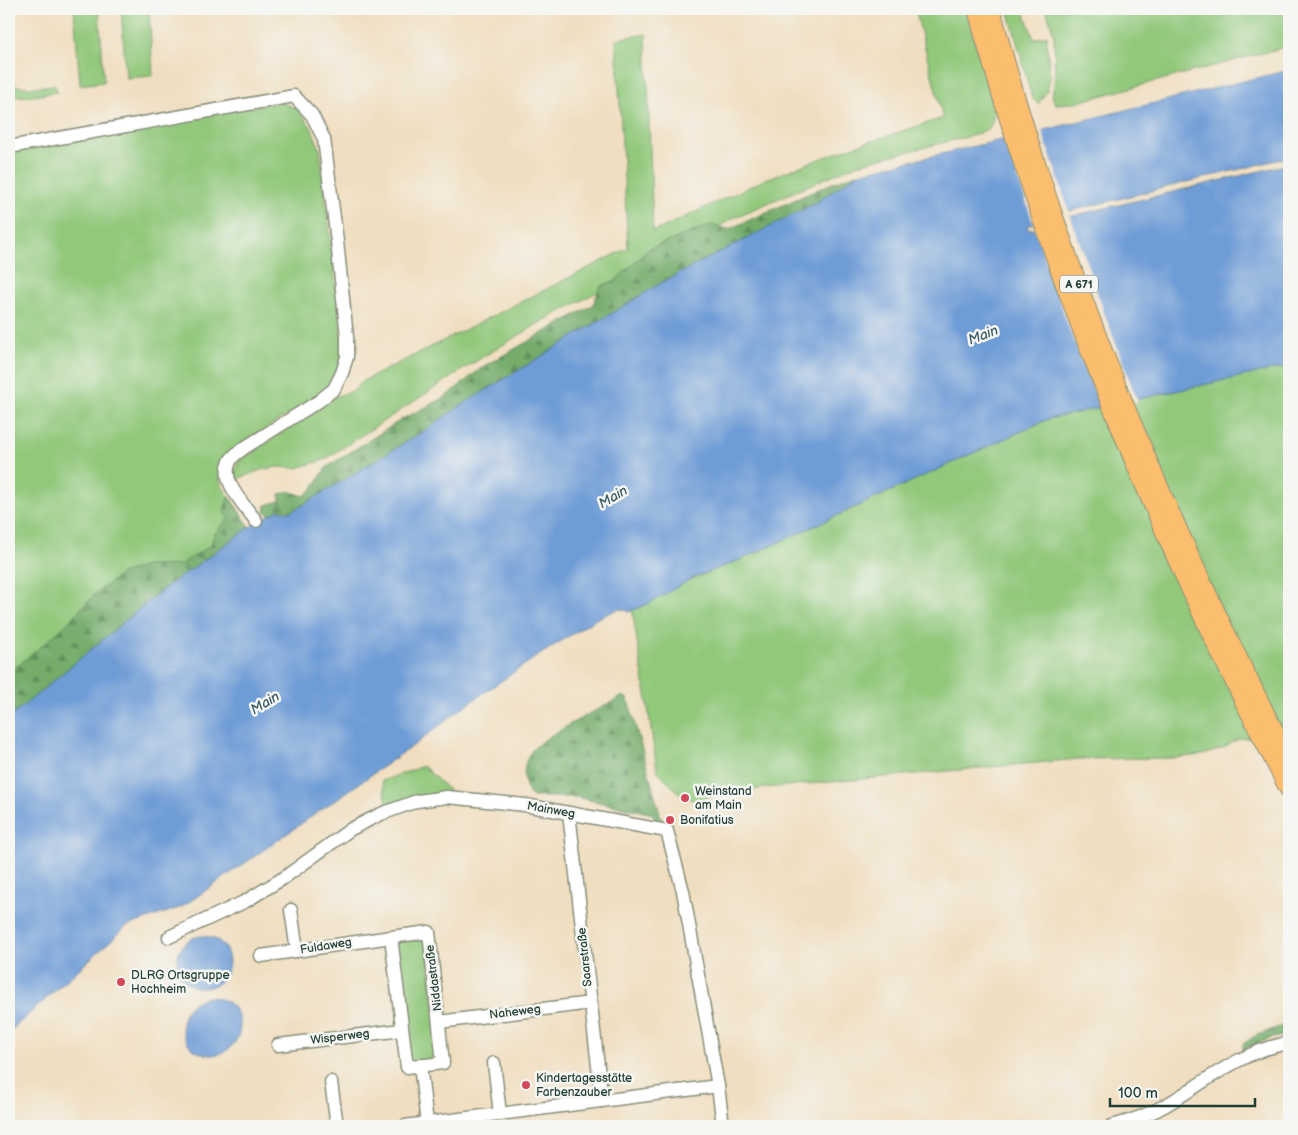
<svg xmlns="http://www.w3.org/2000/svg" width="1298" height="1135" viewBox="0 0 1298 1135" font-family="'Balsamiq Sans',sans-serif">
	<defs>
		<pattern id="forest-firs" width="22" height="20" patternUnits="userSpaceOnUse" patternTransform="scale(1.25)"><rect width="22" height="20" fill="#74ac6a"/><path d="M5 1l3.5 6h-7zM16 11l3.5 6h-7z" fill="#5f8d58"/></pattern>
	</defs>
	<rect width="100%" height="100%" fill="#f6f6f2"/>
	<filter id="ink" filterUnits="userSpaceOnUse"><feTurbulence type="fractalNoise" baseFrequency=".02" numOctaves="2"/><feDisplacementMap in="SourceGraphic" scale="10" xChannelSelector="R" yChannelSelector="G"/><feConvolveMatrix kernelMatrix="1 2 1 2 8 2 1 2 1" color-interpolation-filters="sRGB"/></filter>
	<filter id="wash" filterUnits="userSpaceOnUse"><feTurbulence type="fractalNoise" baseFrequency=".0096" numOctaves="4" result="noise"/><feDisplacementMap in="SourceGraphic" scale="20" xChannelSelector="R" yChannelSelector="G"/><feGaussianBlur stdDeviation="1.12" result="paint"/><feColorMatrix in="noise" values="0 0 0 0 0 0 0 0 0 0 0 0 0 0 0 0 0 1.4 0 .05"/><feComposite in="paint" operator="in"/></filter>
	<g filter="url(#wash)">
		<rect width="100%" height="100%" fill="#f0dec0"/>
		<g fill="#91c87a" stroke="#588257">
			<polygon points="74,9 99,9 104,82 80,85"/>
			<polygon points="121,9 149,9 153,76 126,78"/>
			<path d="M 915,9 L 965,9 L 995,111 C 990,129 993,127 975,135 L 861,163 L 733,218 L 720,226 L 710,225 L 649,249 L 616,280 L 600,287 L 599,291 L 541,322 L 473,363 L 324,460 L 297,468 L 276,467 L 261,470 L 237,479 L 235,478 L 234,472 L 239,461 L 314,412 L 334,397 L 353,391 L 363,381 L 628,248 L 616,39 L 646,34 L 653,232 L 766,179 L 849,148 L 943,118 Z"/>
			<path d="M 1008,9 L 1032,9 L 1024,12 L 1034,39 L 1047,35 C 1045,51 1054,76 1047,90 C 1045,95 1041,99 1038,104 L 1032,98 Z"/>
			<polygon points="1046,9 1289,9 1289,46 1074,103 1056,104 1052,97 1055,76 1054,35"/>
			<path d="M 9,82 C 22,91 39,86 55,85 L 57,92 C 41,94 23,100 9,93 Z"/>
			<polygon points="280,102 298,109 311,127 320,149 342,337 342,358 329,386 315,397 227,454 220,465 220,483 250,527 162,590 9,718 9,151"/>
			<polygon points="1289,366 1289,740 1240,738 1224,748 1203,755 1174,758 1079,759 765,788 708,797 697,801 682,797 657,770 647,701 632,610 648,604 691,579 740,560 1048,419"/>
			<polygon points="423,766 451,792 388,807 382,781"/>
			<polygon points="426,938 440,1059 410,1062 395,942"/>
		</g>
		<g fill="url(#forest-firs)" stroke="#4a744f">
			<path d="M 859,173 L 814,204 L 666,280 L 465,403 L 419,434 L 303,505 C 299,507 295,511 291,511 C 281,513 280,508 271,516 L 265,512 L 266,505 L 280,501 L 280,494 L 289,491 L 304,496 L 312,489 L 327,467 L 404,418 L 444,398 L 484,366 L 593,305 L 600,287 L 616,280 L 649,249 L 710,225 L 729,229 L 837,181 Z"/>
			<polygon points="229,497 250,527 162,590 9,718 9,673 64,627 94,595 121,574 145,566 180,565 211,545 214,535 228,519 224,509"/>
			<path d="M 623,696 L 628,699 L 662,821 L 661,823 L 655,823 L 653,814 L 576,797 L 532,797 C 522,786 522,766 530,753 C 538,738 604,707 623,696 Z"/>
			<polygon points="1289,1023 1289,1035 1272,1038 1243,1049 1243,1044 1255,1036"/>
		</g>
		<g fill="#6e9cd6" stroke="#466c85">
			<path d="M 1289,70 L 1289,157 L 1066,212 L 1027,226 L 1028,229 L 1035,229 L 1064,218 L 1289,164 L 1289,366 L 1048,419 L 740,560 L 691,579 L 648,604 L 628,612 L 626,610 L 618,609 L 596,619 L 533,659 L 462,708 L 417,743 L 182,907 L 127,926 L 9,1032 L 9,718 L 162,590 L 250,527 C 258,519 269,517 278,510 L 290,512 L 303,505 L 419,434 L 465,403 L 666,280 L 814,204 L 859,173 L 1044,130 Z"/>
			<circle cx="203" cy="962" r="26"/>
			<circle cx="211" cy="1026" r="29"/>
		</g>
		<g fill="#f0dec0">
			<polygon points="1041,128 1070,214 1034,225 1004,137"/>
			<polygon points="1070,214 1106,318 1138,402 1102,410 1070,331 1034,226"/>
		</g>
	</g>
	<g filter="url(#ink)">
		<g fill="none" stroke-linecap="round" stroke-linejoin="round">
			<defs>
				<g id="minor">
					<path d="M 9,147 L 294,96 L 312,115 L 324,139 L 337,241 L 347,337 L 347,357 L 342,373 L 334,389 L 319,401 L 244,448 C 240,451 235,454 232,458 C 217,479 244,504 256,521"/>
					<polyline points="569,813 602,1101"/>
					<polyline points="291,910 297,951"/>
					<polygon points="429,932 443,1063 407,1067 391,937"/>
					<polyline points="169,937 246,901 285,877 351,829 381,814 417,801 447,797 525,805 667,831 683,891 718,1086 723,1126"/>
					<polyline points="261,956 391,937"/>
					<polyline points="439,1022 591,1003"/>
					<polyline points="278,1045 402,1030"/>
					<polyline points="494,1063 500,1114"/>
					<polyline points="420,1065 427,1123"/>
					<polyline points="331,1082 337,1126"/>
					<polyline points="405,1126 718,1086"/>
					<path d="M 1112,1126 C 1131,1121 1149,1115 1166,1105 C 1205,1082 1243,1050 1289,1043"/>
				</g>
				<g id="highway">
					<path d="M 977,9 C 1001,100 1031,190 1063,279 C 1127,454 1202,625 1289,789"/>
					<path d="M 991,9 C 1059,270 1166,521 1289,760"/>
				</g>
			</defs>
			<use href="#minor" stroke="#888e7a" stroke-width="15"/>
			<use href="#highway" stroke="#888e7a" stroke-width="20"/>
			<use href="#minor" stroke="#fff" stroke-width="12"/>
			<use href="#highway" stroke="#fbbd6e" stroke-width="18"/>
		</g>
	</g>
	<g fill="#d1495b" stroke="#f6f6f2" stroke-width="2">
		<circle cx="685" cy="798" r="5"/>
		<circle cx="670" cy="820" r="5"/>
		<circle cx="121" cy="982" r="5"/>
		<circle cx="526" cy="1085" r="5"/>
	</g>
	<g text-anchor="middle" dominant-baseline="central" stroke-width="5" stroke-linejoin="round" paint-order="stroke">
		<rect fill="#f6f6f2" stroke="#60746d" stroke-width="1" x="1060" y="275.5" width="38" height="17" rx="4"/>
		<g font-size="11" font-weight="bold" fill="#1f3d34">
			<text x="1079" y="284">A 671</text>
		</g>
		<g font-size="12" fill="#1f3d34" stroke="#f6f6f2" text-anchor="start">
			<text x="695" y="791">Weinstand<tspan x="695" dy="14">am Main</tspan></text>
			<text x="680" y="820">Bonifatius</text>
			<text x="131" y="975">DLRG Ortsgruppe<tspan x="131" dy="14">Hochheim</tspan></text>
			<text x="536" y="1078">Kindertagesstätte<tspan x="536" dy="14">Farbenzauber</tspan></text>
		</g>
		<g font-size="12" fill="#1f3d34" stroke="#f6f6f2">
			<text transform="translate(551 810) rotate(10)">Mainweg</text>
			<text transform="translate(326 946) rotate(-9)">Fuldaweg</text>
			<text transform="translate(585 957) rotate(-96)">Saarstraße</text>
			<text transform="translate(434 978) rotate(-97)">Niddastraße</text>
			<text transform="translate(515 1012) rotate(-7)">Naheweg</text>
			<text transform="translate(340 1037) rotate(-7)">Wisperweg</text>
		</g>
		<g font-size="14" font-style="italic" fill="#375a65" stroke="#f6f6f2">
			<text transform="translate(983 335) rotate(-21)">Main</text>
			<text transform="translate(613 497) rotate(-31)">Main</text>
			<text transform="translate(265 703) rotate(-31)">Main</text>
		</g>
	</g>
	<rect width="1298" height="1135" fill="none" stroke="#f6f6f2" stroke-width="30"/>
	<path d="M1110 1098v8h145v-8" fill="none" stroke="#1f3d34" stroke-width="2.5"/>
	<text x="1118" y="1098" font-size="15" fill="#1f3d34" stroke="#f6f6f2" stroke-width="4" paint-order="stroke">100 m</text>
</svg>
